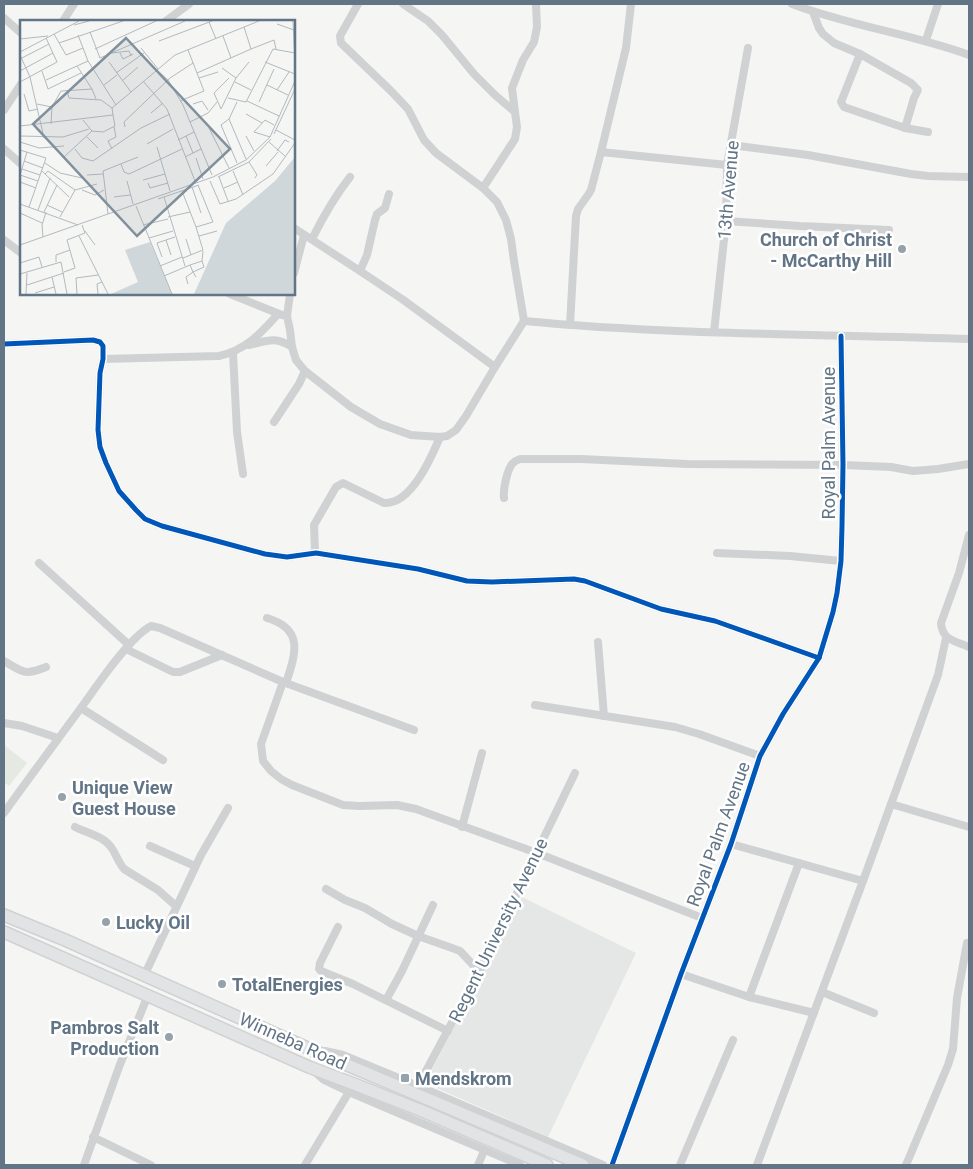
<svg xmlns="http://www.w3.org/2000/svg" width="973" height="1169" viewBox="0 0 973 1169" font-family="Roboto,sans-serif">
	<rect width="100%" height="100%" fill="#f5f5f3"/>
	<polygon fill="#e5e7e6" points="522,897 636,953 548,1137 425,1083"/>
	<polygon fill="#e4e9e1" points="4,745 27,763 9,786 4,782"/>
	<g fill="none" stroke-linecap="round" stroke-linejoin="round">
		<defs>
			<g id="highway">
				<polyline points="4,915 65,940 312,1050 583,1165"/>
				<polyline points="4,932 309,1067 354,1084 420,1110 547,1165"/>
			</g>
		</defs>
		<use href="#highway" stroke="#d0d2d2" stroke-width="14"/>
		<g stroke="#d0d1d2" stroke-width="8">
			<polyline points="403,4 428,21 442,35 474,74 495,95 515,112 517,127 515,139 483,188"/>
			<path d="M 792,4 C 850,26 912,34 969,55"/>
			<polyline points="813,12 819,28 823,34 834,43 860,54 911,83 918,90 914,98 905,128"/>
			<polyline points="4,18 21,33"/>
			<polyline points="63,21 74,4"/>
			<polyline points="166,21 189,4"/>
			<polyline points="926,40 938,4"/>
			<polyline points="860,54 841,102 844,107 905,128 928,132"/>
			<polyline points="4,110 21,84"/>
			<polyline points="515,112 512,88 523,60 534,42 537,27 536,4"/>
			<polyline points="731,145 808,155 911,174 928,176 969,177"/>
			<polyline points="4,149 21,164"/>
			<polyline points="601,152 727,165"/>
			<polyline points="726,221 800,226 889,230"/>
			<polyline points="294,228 360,271 402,299 495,367 524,321 514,261 511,239 506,220 497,202 483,188 436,153 424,140 408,109 391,91 341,43 340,36 358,4"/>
			<path d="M 312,239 C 323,217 335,196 350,177"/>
			<polyline points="4,240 21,253"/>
			<polyline points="360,271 367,255 375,220 377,214 385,208 389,194"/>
			<polyline points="294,273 304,235"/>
			<polyline points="230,294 282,315"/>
			<polyline points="290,294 287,316 290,330 292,347 296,360 305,371 351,407 380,424 411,435 440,437 447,436 456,430 466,416 495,367"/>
			<path d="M 524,321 C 672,335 821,334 969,339"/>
			<polyline points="570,325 576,216 578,209 588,195 591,190 601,152 626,48 631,4"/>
			<polyline points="714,332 726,221 727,165 748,48"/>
			<polyline points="4,344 93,340 100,342 103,346 103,359 100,373 98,430 100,447 106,463 119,491 136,510 145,519 162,526 265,554 287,557 316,553 418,569 467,581 492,582 574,579 585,581 661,609 715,621 819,658"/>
			<path d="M 249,345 C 267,341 275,336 292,347"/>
			<polyline points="233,353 237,432 243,474"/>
			<path d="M 103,359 L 219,356 C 246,350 260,334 278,314"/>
			<polyline points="274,422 299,384 305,371"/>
			<path d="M 504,498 C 503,490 507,469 513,463 C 515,461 518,460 520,459 L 581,459 L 687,464 L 843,465 L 891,467 L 913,471 L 938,469 L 969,464"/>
			<path d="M 969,535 L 959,573 L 941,623 C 942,640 955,641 969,647"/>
			<path d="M 316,553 L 315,551 L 314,525 L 336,487 L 343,483 L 384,503 C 411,505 431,458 440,437"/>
			<polyline points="717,553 790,556 841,561"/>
			<polyline points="39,563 129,645"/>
			<path d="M 267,618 C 304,629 296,653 286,683"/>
			<polyline points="598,642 604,716"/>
			<polyline points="126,649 173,672 180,672 222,655"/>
			<path d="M 4,661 C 23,672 24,676 46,667"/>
			<polyline points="283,682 261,744 263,761 271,771 281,779 292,785 343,805 359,806 397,805 416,809 537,853 702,918"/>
			<polyline points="535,705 675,727 699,734 760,756"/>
			<polyline points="81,708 163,760"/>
			<polyline points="4,723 22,726 58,738"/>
			<polyline points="891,804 969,827"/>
			<path d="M 4,813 C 31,775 59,738 86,701 C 100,681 131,636 151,626 L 160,628 L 283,682 L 414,730"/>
			<path d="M 75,827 C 87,833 103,836 111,847 C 116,854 118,862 124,869 L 158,890 L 176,906"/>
			<polyline points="462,827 482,753"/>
			<polyline points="731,844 863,881"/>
			<polyline points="150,846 195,866"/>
			<polyline points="326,889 345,900 365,908 392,924 418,936 452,948 460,951 475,967 480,970"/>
			<polyline points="338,927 320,963 319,969 321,971 353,984 448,1031"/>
			<polyline points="681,974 749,997 814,1013"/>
			<polyline points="144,976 201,855 228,808"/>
			<polyline points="822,992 874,1013"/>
			<polyline points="749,997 799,863"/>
			<polyline points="386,1000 402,971 433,905"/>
			<polyline points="325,1051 343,1055 418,1086 603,1165"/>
			<polyline points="315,1072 324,1080 349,1092 520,1165"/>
			<polyline points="418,1086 480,970 575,773"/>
			<polyline points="93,1137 151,1165"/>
			<polyline points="84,1165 119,1067 148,995"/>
			<polyline points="305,1165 349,1092"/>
			<polyline points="478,1165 484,1151"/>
			<polyline points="612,1165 681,974 731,844 760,756 783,714 819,658 833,612 837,593 841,561 842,526 843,465 841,336"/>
			<polyline points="680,1165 733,1040"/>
			<polyline points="757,1165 863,881 938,675 946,638"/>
			<polyline points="906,1165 948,1065 953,1049 957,998 967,943"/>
		</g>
		<use href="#highway" stroke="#e2e3e4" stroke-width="11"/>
		<defs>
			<g id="cycleway">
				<polyline points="4,344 93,340 100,342 103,346 103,359 100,373 98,430 100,447 106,463 119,491 136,510 145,519 162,526 265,554 287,557 316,553 418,569 467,581 492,582 574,579 585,581 661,609 715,621 819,658"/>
				<polyline points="612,1165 681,974 731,844 760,756 783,714 819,658 833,612 837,593 841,561 842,526 843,465 841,336"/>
			</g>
		</defs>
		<use href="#cycleway" stroke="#fff" stroke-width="8"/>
		<use href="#cycleway" stroke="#0057b8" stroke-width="5"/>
	</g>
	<g fill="#95a2ac" stroke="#fff" stroke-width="2">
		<circle cx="902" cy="249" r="5"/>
		<circle cx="62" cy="797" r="5"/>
		<circle cx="106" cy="922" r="5"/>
		<circle cx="222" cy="984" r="5"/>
		<circle cx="169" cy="1037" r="5"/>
		<rect x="400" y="1073" width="10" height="10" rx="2.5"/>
	</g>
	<g text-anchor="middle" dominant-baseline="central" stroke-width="5" stroke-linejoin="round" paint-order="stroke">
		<g font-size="18" fill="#627586" stroke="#fff">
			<text transform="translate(728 190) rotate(-85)">13th Avenue</text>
			<text transform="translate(828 443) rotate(-90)">Royal Palm Avenue</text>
			<text transform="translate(718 834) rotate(-70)">Royal Palm Avenue</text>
			<text transform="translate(498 930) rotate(-64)">Regent University Avenue</text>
			<text transform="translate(293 1041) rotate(24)">Winneba Road</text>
		</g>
		<g font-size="18" font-weight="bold" fill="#627586" stroke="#fff" text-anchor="start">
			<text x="892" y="239" text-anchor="end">Church of Christ<tspan x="892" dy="21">- McCarthy Hill</tspan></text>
			<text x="72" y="787">Unique View<tspan x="72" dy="21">Guest House</tspan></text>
			<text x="116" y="922">Lucky Oil</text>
			<text x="232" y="984">TotalEnergies</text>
			<text x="159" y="1027" text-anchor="end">Pambros Salt<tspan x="159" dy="21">Production</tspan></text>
			<text x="415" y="1078">Mendskrom</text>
		</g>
	</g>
	<g transform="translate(20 20)">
		<rect width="275" height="275" fill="#f5f5f3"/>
		<path d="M 275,137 L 275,274 L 174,274 L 206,203 L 255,161 ZM 130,222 L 152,274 L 91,274 L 118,262 L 105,230 Z" fill="#cfd7da"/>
		<path fill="none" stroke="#b1bac0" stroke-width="1" d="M 273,1 L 275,43M 189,2 L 196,19M 257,4 L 274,10M 54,5 L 69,1M 70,12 L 80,38 L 165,1M 34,14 L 46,35 L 63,28M 58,15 L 68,41 L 96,85M 203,16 L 211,38M 0,19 L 28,16M 139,21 L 192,1M 39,23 L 103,1M 121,28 L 138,49M 75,29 L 136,1M 231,29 L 254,20 L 256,29M 0,32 L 59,1M 92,33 L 109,31 L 111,36M 100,33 L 103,39 L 113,34M 0,35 L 10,57 L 24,118M 0,39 L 29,24M 89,42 L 111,72M 245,42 L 275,54M 57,46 L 72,69M 202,48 L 216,58M 137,50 L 148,60 L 163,85 L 192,155M 0,51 L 33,33M 22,51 L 28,69 L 61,53M 96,53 L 124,33M 177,53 L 231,29 L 224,7M 179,58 L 198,52M 209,58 L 194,73 L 201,89 L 216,58 L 229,42M 26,60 L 68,41M 102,61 L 118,47M 123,61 L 147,89 L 175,161M 0,62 L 37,42 L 26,18M 215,62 L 231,70M 84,65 L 97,55M 247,65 L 268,75M 257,70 L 269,52M 4,74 L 9,91 L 18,89M 208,78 L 226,82 L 253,29 L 275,33M 160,81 L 184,71 L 168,30M 227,81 L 259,96M 239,82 L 254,49M 17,84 L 32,87M 173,84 L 182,81 L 188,90M 92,88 L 155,35 L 239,1M 131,93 L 143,83M 226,94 L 242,103M 209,99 L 226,139M 63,100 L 72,111 L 83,112 L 95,106 L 93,95M 170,102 L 188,93 L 197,82M 31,104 L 32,87 L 41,71 L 72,69 L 76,79M 0,106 L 93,95 L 92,88 L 81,80 L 49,78 L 47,70M 105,107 L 104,102 L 150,58 L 173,43M 189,108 L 209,148M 256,110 L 275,120M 254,114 L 275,69M 0,116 L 43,117 L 69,109M 166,116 L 173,133M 226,116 L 234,131M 67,117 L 78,128M 250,117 L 234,112 L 245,100 L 254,105M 158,120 L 174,112M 0,122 L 19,128 L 44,126M 249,122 L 266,137M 127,124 L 153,109M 137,127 L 150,171M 55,129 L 62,138 L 73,141 L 121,108 L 150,94M 92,129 L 88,121 L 96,117 L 94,107M 0,130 L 26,138 L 9,187M 257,131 L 265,120 L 269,122M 44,137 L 72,111M 165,137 L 181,129M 176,138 L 183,159M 4,141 L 23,148M 229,142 L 237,155 L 235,158M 25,143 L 40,153 L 62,158M 217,143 L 201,105 L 209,99 L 217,82M 101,144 L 104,152 L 109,154 L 162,129M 246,146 L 258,132M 2,149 L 20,155M 22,151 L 49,177M 213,151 L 223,175M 25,154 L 28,151 L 55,170M 0,155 L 7,132M 0,155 L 18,161M 67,155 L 83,154M 198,157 L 229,142 L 251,119M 199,157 L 208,181M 123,160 L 145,154M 107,161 L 113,184M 190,161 L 200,184 L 216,179 L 253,154 L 275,123M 0,162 L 16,168M 128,163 L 130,168 L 148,163M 172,167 L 181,193M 204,168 L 218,162M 62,170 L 75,175 L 84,170M 162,171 L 176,207 L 193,202 L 178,165M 94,177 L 110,175M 144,177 L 165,246M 138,179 L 179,165M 0,184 L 58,205M 27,185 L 42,192M 116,186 L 152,274M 18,190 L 30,158M 24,192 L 37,165M 0,193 L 22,203M 88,194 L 83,151 L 118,137M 40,197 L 55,170 L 77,164M 148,197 L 170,192M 123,205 L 148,199M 65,211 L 75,225M 59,216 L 88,274M 179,216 L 197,211M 23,217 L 22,205 L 26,192M 129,218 L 153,211M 166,219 L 171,235M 146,220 L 151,235M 0,225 L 193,157 L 226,140 L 250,117 L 275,61M 142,237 L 137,223 L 155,217M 163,238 L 183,230 L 176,207M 36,242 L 36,235 L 50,230M 0,243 L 19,237 L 22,247M 170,245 L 182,241 L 183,231M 140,246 L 162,237M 44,252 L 55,248 L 47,220 L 65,213 L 62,205M 0,254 L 41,242 L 47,274M 144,256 L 170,245 L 173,252 L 166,257 L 168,264M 32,257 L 36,274M 176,257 L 173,252 L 184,247 L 182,241M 7,265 L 44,253M 15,273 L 34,267M 6,274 L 7,253M 57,274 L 56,258 L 78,255M 78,274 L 77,264 L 82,262"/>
		<path fill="#81909d" fill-opacity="0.15" stroke="#81909d" stroke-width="2.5" d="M 106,18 L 210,129 L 117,216 L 13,104 Z"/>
		<rect width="275" height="275" fill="none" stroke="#627586" stroke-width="2.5"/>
	</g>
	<rect width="973" height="1169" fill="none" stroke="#627586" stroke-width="10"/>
</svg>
